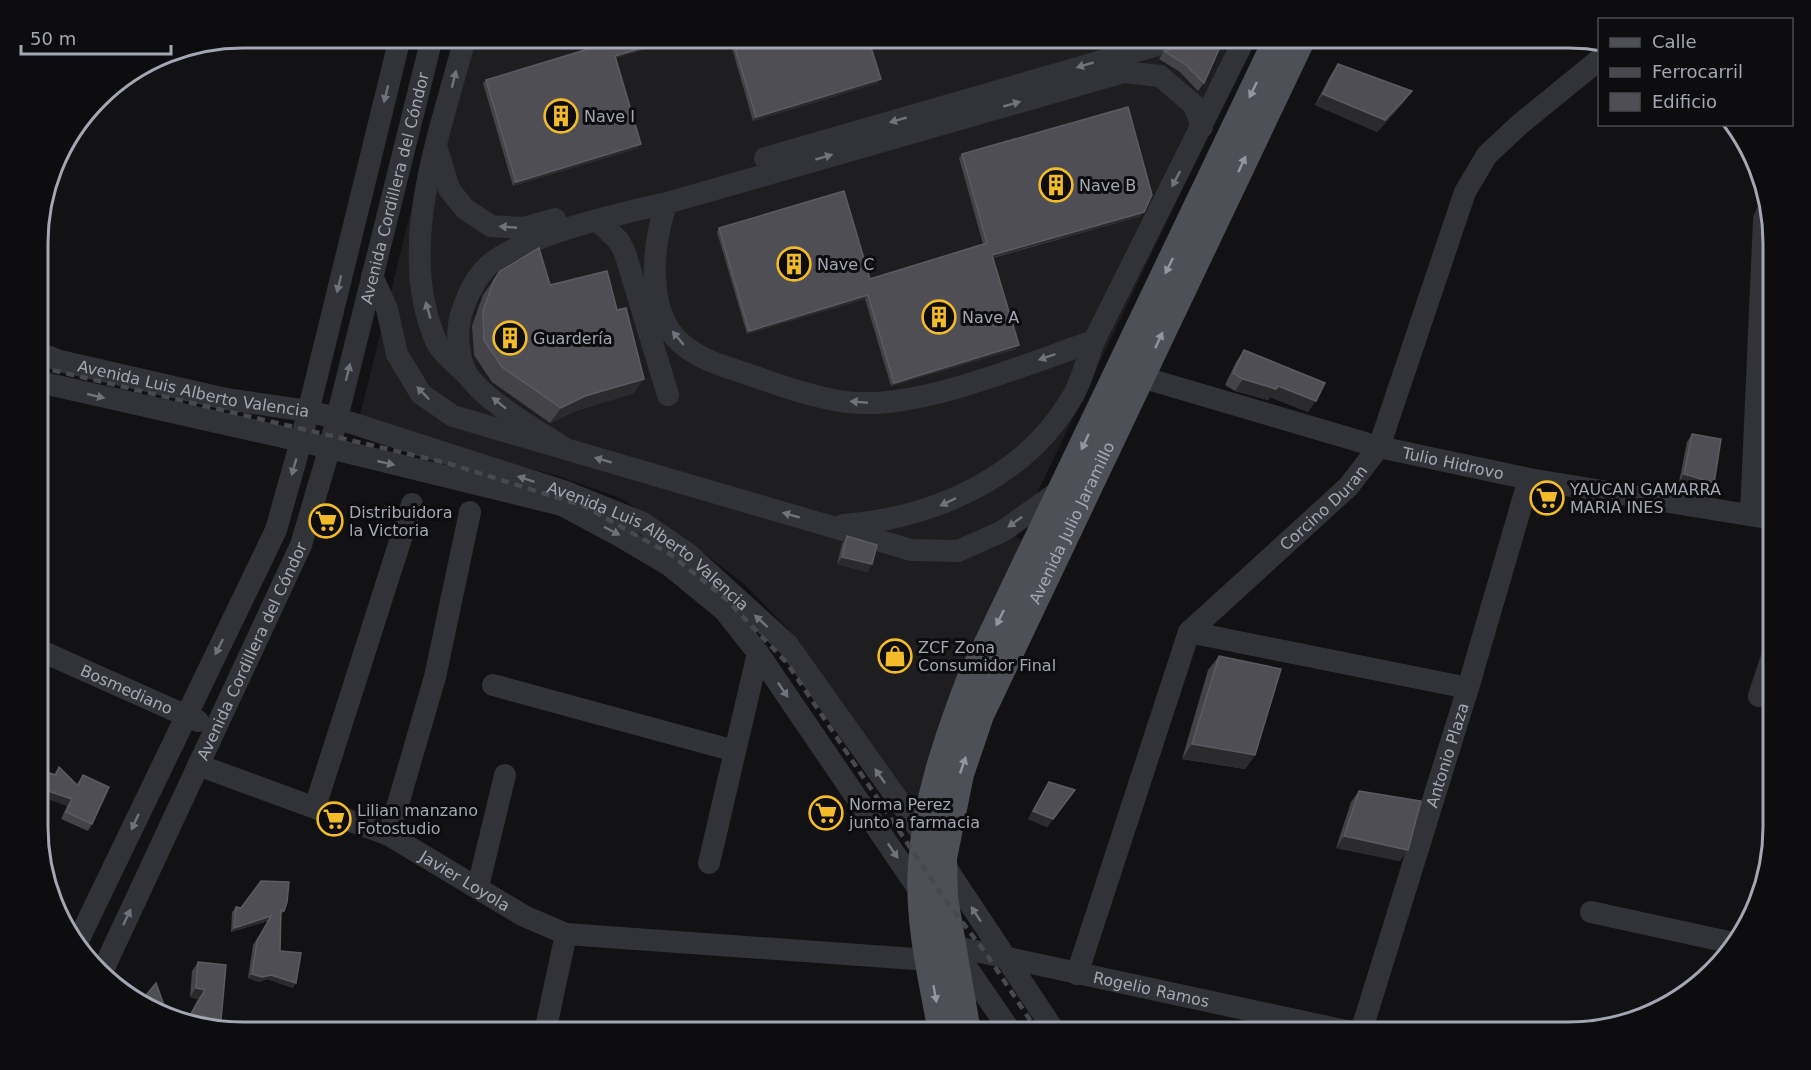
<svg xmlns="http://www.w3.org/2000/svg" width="1811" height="1070" viewBox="0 0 1811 1070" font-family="'DejaVu Sans',sans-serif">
	<rect width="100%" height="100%" fill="#121113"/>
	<polygon fill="#1e1d20" points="454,38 1255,38 1016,537 1035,547 929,817 913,806 788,629 743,583 684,538 620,498 558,476 358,423"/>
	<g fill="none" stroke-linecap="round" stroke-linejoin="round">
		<g stroke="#323338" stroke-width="22">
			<path d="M 465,38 C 441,132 394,248 437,343 C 442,354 457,364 465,373"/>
			<polyline points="437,149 449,189 465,209 491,226 523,228 555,219"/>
			<polyline points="765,158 1182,38"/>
			<path d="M 667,203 C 652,243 645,313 682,344 C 703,362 731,368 756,377 C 786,388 831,403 862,403 C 930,405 1029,363 1094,341 L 1245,38"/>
			<polyline points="597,220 619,241 625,253 668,395"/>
			<polyline points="372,276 387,309 397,354 421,394 453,416 911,550 958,551 1003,531 1062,489"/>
			<path id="s1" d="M 39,353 L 60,361 L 226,399 L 308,411 L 336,418 L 566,492 L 643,523 L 687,553 L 788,645 L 943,863 L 1055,1032"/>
			<path id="s2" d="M 1141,377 L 1379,447 L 1529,479 L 1773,519"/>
			<polyline points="39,382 301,441 562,505 620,536 669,565 724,610 758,653 924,897"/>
			<path d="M 564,448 C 537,430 488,403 469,377 C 459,363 457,339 459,324 C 462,306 472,284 484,270 C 513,237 623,213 667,203 L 1124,72 L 1160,76 L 1194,105 L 1202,127"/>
			<polyline points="1751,515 1764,219 1767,213"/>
			<path d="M 843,525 C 933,518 1026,478 1073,396 C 1082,380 1087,359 1094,341"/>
			<polyline points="1189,632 1468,688"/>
			<path id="s3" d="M 39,650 L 198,721"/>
			<polyline points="493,685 735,751"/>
			<polyline points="1759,696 1773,654"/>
			<path id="s4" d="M 198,765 L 389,835 L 524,916 L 566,934 L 929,960"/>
			<polyline points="315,807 412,504"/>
			<polyline points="389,835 435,677 470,512"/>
			<polyline points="709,863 758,653"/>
			<polyline points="478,887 505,775"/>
			<polyline points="1591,912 1733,943"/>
			<polyline points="76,945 276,530 301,441 400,38"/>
			<path id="s5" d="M 952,946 L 1351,1032"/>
			<polyline points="954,949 1011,1032"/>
			<path id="s6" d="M 103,970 L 301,545 L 329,450 L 432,38"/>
			<path id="s7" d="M 1077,974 L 1189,632 L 1348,487 L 1379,447 L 1465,192 L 1487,155 L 1519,125 L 1600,59"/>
			<polyline points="545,1032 566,934"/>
			<path id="s8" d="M 1361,1032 L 1468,688 L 1529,479"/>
		</g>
		<g stroke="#4e5057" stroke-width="28">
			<path d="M 942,1032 C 932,977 918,921 922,864 C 926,802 947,741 969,683 L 1278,38"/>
			<path id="s9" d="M 967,1032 L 944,898 L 943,858 L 960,774 L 980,715 L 1302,38"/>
		</g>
		<polyline stroke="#47494f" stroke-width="4.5" stroke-dasharray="8 6" stroke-linecap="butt" points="39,367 447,463 584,506 670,554 726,599 787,663 944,898 985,952 1038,1032"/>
	</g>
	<g fill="#434348">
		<polygon points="603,38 685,38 615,58 638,148 513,186 483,83 486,80 605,44"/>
		<polygon points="729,38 868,38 878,83 753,121"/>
		<polygon points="995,38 1018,38 997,44"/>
		<polygon points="1196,38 1224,38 1204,83 1198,91 1180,72 1159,59 1164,51 1192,43 1194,41"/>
		<polygon points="1338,64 1412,91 1404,102 1377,132 1315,105 1330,76"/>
		<polygon points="962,154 1141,216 993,258 1016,349 891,386 865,299 747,334 717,232 719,228 870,279 983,244 959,158"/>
		<polygon points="500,271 550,285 634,393 575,411 550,423 492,382 474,355 472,326 483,295"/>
		<polygon points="1244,350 1308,412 1270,397 1268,400 1235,391 1225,385 1236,362"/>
		<polygon points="1692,434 1709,491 1679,482 1687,442"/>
		<polygon points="847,536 872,564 867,572 837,564 842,544"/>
		<polygon points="1219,656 1255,755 1245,769 1182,759 1208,670"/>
		<polygon points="59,767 76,785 83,775 92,824 88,831 61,819 67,806 54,774"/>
		<polygon points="1049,782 1075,790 1047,827 1028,819 1044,790"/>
		<polygon points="1359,791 1400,861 1336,848 1351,802"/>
		<polygon points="236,907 284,911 281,914 280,951 293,988 267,979 259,982 248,978 253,945 268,921 231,932 232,912"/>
		<polygon points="198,962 221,1020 231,1029 188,1018 198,999 190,997 192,971"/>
	</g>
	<g fill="#2b2b2e">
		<polygon points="675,38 685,38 612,59 615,56"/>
		<polygon points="1008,38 1018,38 997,44 999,40"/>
		<polygon points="881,79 878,83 753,121 756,117"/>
		<polygon points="1412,91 1404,102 1377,132 1315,105 1323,94"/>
		<polygon points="641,144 638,148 513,186 516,182"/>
		<polygon points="1144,212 1141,216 990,258 992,255"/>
		<polygon points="868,295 865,299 747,334 749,331"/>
		<polygon points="1019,345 1016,349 891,386 894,383"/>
		<polygon points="644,379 634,393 575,411 550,423 561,408 585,396"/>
		<polygon points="1243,379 1278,386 1316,401 1308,412 1270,397 1268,400 1235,391"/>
		<polygon points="1684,474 1714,483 1709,491 1679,482"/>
		<polygon points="842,557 872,564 867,572 837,564"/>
		<polygon points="1192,744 1255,755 1245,769 1182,759"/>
		<polygon points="39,788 72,799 67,806 39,796"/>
		<polygon points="1075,790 1047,827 1028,819 1033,811"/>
		<polygon points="1344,836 1408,850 1400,861 1336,848"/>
		<polygon points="271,916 268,921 231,932 234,928"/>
		<polygon points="252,974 271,975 296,983 293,988 267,979 259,982 248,978"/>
		<polygon points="196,988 205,990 198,999 190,997"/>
		<polygon points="150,1008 165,1008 163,1011"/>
		<polygon points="191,1014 216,1019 212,1024 188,1018"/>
	</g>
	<g fill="#4e4e54" stroke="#5b5c63" stroke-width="1.5">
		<polygon points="607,38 675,38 615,56 641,144 516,182 486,80 608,43"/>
		<polygon points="732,38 868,38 881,79 756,117"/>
		<polygon points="998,38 1008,38 999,40"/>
		<polygon points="1198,38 1224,38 1204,83 1185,64 1164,51 1192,43 1197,39"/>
		<polygon points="1338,64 1412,91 1385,120 1323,94"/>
		<polygon points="1128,107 1152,195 1144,212 992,255 1019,345 894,383 868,295 749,331 719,228 844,191 870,279 987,243 962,154"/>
		<polygon points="539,248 550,285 607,271 617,310 626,308 644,379 585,396 561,408 502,367 484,340 483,311 494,280 500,271"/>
		<polygon points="1244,350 1325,383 1316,401 1278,386 1276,389 1243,379 1233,373"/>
		<polygon points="1692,434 1721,439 1714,483 1684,474"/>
		<polygon points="847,536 877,545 872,564 842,557"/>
		<polygon points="1219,656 1281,669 1255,755 1192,744"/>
		<polygon points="59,767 78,786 83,775 109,787 92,824 66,812 72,799 39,788 39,770 56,775"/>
		<polygon points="1049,782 1075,790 1053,819 1033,811"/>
		<polygon points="1359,791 1421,801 1408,850 1344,836"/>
		<polygon points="261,881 289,882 287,902 284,911 281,910 280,951 301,953 296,983 271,975 262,977 252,974 257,941 271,916 234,928 236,907 241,908"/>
		<polygon points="198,962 226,965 221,1020 231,1029 213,1025 216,1019 191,1014 205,990 196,988"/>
		<polygon points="156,983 165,1008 150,1008 140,1005 139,1004"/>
	</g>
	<defs><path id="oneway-solid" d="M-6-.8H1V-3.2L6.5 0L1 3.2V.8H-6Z" transform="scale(1.5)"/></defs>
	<g fill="#70737c">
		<use href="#oneway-solid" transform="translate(1085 65) rotate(164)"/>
		<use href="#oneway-solid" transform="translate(454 79) rotate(-76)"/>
		<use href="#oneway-solid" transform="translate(386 94) rotate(104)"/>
		<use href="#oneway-solid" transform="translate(1012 104) rotate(-16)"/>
		<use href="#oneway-solid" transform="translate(898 120) rotate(164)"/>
		<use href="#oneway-solid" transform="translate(824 157) rotate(-16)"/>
		<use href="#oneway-solid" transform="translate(1176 179) rotate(117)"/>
		<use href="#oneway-solid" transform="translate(508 227) rotate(-175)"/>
		<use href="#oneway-solid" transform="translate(339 284) rotate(104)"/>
		<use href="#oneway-solid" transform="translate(428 310) rotate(-106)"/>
		<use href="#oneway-solid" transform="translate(678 338) rotate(-130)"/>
		<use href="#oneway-solid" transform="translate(1047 357) rotate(161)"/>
		<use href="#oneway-solid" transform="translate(348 372) rotate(-76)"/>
		<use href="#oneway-solid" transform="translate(423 393) rotate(-134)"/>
		<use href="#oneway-solid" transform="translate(96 396) rotate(13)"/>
		<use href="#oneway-solid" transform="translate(859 402) rotate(-175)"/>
		<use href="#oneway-solid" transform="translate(499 403) rotate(-141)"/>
		<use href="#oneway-solid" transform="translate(603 460) rotate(-164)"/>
		<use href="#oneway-solid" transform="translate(386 463) rotate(13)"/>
		<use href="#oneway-solid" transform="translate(294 467) rotate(106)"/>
		<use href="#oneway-solid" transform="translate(526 479) rotate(-162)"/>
		<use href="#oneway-solid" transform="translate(948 502) rotate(154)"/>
		<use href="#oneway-solid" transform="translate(791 515) rotate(-164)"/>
		<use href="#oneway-solid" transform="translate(1015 522) rotate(144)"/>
		<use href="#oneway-solid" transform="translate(612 531) rotate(28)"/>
		<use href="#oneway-solid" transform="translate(761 621) rotate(-138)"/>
		<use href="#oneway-solid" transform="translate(219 647) rotate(116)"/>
		<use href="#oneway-solid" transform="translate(783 690) rotate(56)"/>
		<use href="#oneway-solid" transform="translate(880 776) rotate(-125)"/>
		<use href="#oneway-solid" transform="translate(135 822) rotate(115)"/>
		<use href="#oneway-solid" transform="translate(893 851) rotate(56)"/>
		<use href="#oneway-solid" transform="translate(976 914) rotate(-123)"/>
		<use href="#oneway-solid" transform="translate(127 917) rotate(-65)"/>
	</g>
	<g fill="#9296a1">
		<use href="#oneway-solid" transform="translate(1253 90) rotate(116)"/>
		<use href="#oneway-solid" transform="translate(1242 164) rotate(-65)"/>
		<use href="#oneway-solid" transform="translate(1169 266) rotate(116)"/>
		<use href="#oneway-solid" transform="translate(1159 340) rotate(-65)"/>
		<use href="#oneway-solid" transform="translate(1085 442) rotate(115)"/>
		<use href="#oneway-solid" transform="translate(1000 618) rotate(116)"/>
		<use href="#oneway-solid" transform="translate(963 765) rotate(-71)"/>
		<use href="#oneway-solid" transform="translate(935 994) rotate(80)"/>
	</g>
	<defs>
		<symbol id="building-ring" viewBox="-11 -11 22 22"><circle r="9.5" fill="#0d0c0e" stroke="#f3bb29" stroke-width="1.5"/><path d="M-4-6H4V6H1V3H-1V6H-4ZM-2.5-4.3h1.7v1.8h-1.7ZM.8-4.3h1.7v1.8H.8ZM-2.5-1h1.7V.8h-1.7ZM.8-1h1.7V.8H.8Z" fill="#f3bb29"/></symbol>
		<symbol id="supermarket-ring" viewBox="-11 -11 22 22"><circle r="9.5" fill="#0d0c0e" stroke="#f3bb29" stroke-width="1.5"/><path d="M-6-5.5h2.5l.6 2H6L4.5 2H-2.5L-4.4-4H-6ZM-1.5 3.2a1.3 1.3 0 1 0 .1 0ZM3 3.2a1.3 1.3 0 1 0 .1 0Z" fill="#f3bb29"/></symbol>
		<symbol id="shop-ring" viewBox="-11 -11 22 22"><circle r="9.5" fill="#0d0c0e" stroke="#f3bb29" stroke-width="1.5"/><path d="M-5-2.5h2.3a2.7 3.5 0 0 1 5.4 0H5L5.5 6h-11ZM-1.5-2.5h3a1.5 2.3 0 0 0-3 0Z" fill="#f3bb29"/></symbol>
	</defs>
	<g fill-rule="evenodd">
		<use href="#building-ring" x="542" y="97" width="38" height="38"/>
		<use href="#building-ring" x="1037" y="166" width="38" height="38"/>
		<use href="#building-ring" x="775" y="245" width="38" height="38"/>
		<use href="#building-ring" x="920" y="298" width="38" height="38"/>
		<use href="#building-ring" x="491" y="319" width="38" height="38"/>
		<use href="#supermarket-ring" x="1528" y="479" width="38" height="38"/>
		<use href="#supermarket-ring" x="307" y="502" width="38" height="38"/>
		<use href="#shop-ring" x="876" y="637" width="38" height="38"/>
		<use href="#supermarket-ring" x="807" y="794" width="38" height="38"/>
		<use href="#supermarket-ring" x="315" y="800" width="38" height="38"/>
	</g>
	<g text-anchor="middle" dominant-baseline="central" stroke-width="6" stroke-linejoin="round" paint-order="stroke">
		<g font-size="16" fill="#a3a7b4" stroke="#0d0c0e" text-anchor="start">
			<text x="584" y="116">Nave I</text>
			<text x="1079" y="185">Nave B</text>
			<text x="817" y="264">Nave C</text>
			<text x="962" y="317">Nave A</text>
			<text x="533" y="338">Guardería</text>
			<text x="1570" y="489">YAUCAN GAMARRA<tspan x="1570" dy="18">MARIA INES</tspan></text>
			<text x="349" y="512">Distribuidora<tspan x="349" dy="18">la Victoria</tspan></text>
			<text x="918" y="647">ZCF Zona<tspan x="918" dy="18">Consumidor Final</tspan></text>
			<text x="849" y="804">Norma Perez<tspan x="849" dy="18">junto a farmacia</tspan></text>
			<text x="357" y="810">Lilian manzano<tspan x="357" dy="18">Fotostudio</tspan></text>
		</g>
		<g font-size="16" fill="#a3a7b4" stroke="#0d0c0e">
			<text stroke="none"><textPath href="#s6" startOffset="838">Avenida Cordillera del Cóndor</textPath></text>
			<text stroke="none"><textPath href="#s1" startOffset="159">Avenida Luis Alberto Valencia</textPath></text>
			<text stroke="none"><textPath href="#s2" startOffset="324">Tulio Hidrovo</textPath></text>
			<text stroke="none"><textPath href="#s7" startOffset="543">Corcino Duran</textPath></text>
			<text stroke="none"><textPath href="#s9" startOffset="537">Avenida Julio Jaramillo</textPath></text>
			<text stroke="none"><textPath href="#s1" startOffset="645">Avenida Luis Alberto Valencia</textPath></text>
			<text stroke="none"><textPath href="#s6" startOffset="352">Avenida Cordillera del Cóndor</textPath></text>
			<text stroke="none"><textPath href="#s3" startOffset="96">Bosmediano</textPath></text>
			<text stroke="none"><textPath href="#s8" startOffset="290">Antonio Plaza</textPath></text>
			<text stroke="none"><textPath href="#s4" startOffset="292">Javier Loyola</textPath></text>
			<text stroke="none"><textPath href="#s5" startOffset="204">Rogelio Ramos</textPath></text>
		</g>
	</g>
	<path d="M0 0H1811V1070H0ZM243 48H1568A195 195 0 0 1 1763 243V827A195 195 0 0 1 1568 1022H243A195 195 0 0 1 48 827V243A195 195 0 0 1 243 48Z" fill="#0d0c0e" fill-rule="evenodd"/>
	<path fill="none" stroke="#a3a7b4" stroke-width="3" d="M243 48H1568A195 195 0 0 1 1763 243V827A195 195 0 0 1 1568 1022H243A195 195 0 0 1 48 827V243A195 195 0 0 1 243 48Z"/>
	<rect x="1598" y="18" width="195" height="108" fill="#0d0c0e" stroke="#494a50" stroke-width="1.5"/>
	<rect x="1610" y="38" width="30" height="9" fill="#4e5057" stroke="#494a50" stroke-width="1.5"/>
	<text x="1652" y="48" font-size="18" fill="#a3a7b4">Calle</text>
	<rect x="1610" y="68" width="30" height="9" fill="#47494f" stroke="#494a50" stroke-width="1.5"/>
	<text x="1652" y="78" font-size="18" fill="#a3a7b4">Ferrocarril</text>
	<rect x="1610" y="93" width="30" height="18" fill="#4e4e54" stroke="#494a50" stroke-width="1.5"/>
	<text x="1652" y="108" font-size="18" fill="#a3a7b4">Edificio</text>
	<path d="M21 45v9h150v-9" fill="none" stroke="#a3a7b4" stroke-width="3"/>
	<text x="30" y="45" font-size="18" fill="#a3a7b4" stroke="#0d0c0e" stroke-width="4.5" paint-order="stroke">50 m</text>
</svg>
